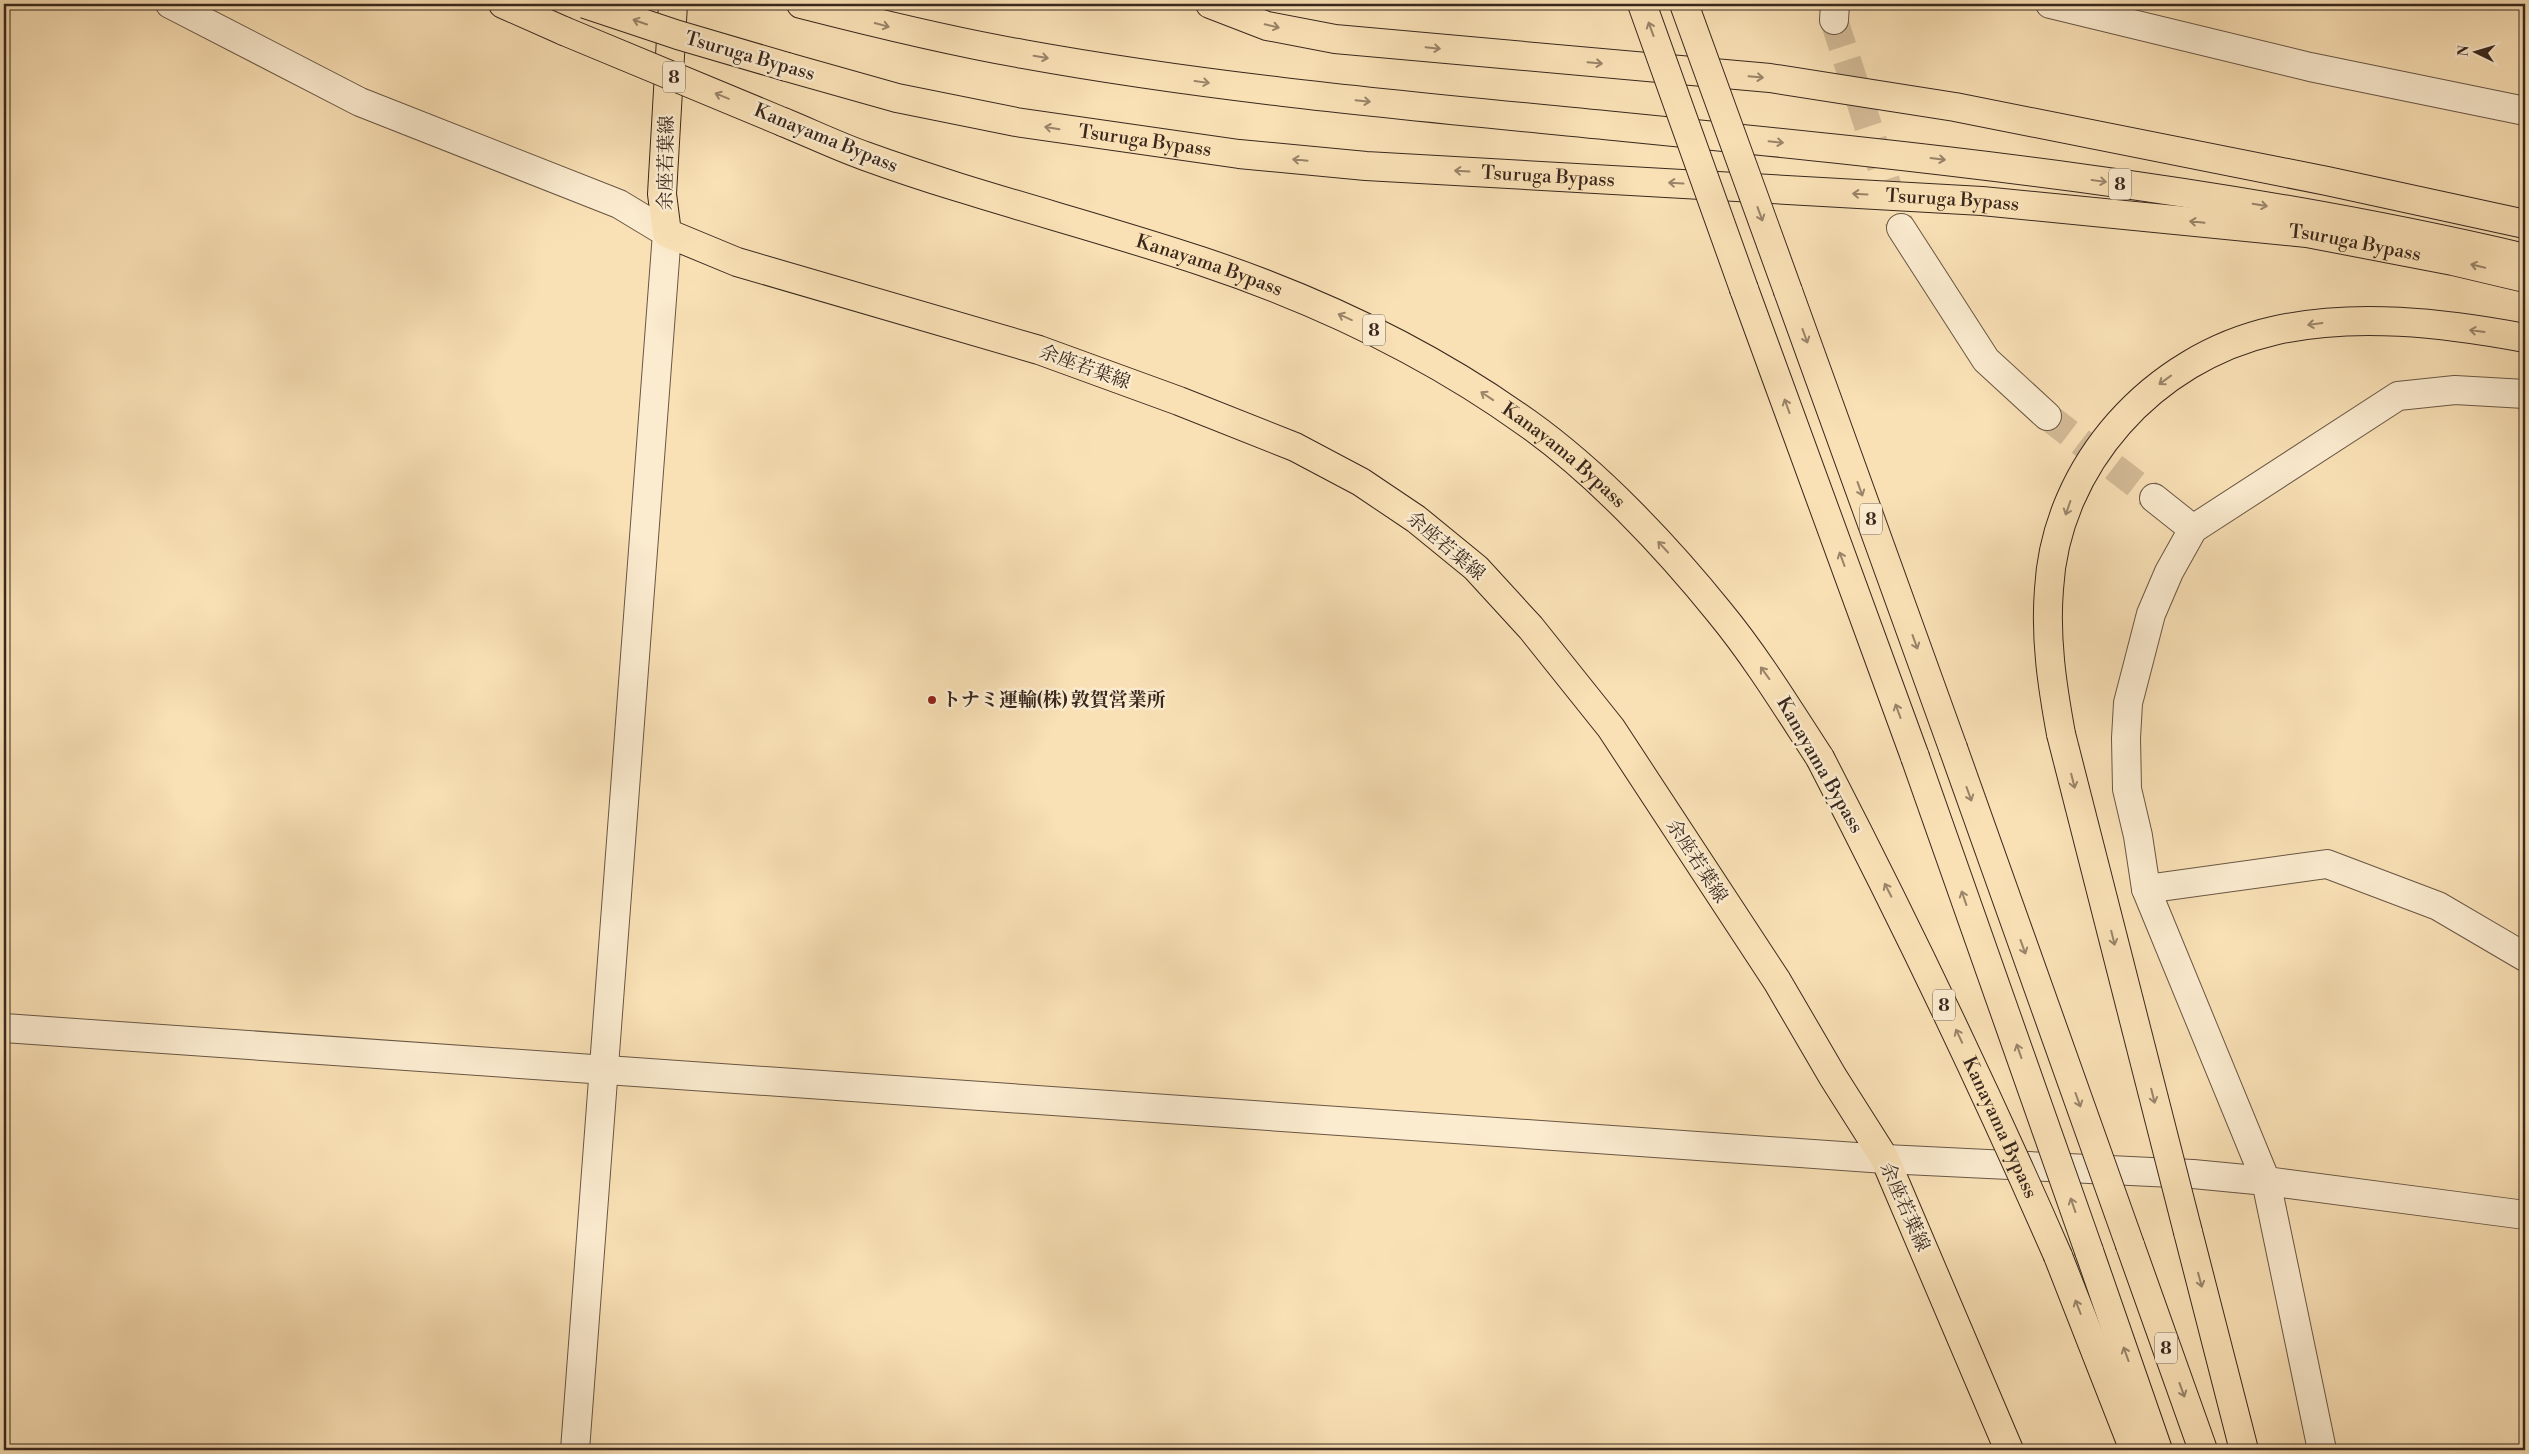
<svg xmlns="http://www.w3.org/2000/svg" width="2529" height="1454" viewBox="0 0 2529 1454" font-family="'Libre Bodoni','Noto Serif JP',serif">
	<rect width="100%" height="100%" fill="#f9e0b5"/>
	<filter id="stains"><feTurbulence type="fractalNoise" baseFrequency=".004" numOctaves="4"/><feColorMatrix values="0 0 0 0 .2 0 0 0 0 .09 0 0 0 0 .02 0 0 0 .5 -.17"/></filter>
	<radialGradient id="worn" r=".72"><stop offset=".6" stop-color="#630" stop-opacity="0"/><stop offset="1" stop-color="#630" stop-opacity=".3"/></radialGradient>
	<g fill="none" stroke-linecap="round" stroke-linejoin="round">
		<g stroke="#d3bb97" stroke-width="28" stroke-dasharray="28 14" stroke-linecap="butt">
			<polyline points="1834,20 1901,228"/>
			<polyline points="2047,416 2154,498"/>
		</g>
		<defs>
			<g id="minor">
				<polyline points="170,4 360,102 619,204 667,233 575,1450"/>
				<polyline points="2050,4 2310,67 2525,111"/>
				<polyline points="1834,20 1835,4"/>
				<polyline points="1901,228 1986,360 2047,416"/>
				<polyline points="2154,498 2193,529"/>
				<polyline points="2146,889 2327,864 2438,906 2525,957"/>
				<polyline points="4,1028 1885,1159 2193,1174 2266,1181 2525,1215"/>
				<polyline points="2322,1450 2266,1181 2146,889 2138,836 2127,789 2126,738 2128,703 2151,614 2169,572 2193,529 2398,396 2455,390 2525,394"/>
			</g>
			<polyline id="major" points="673,4 662,194 667,233 737,262 1039,350 1179,401 1295,447 1361,482 1416,519 1476,568 1531,628 1611,728 1777,981 1833,1077 1885,1159 2009,1450"/>
			<g id="highway">
				<polyline points="503,4 564,31"/>
				<path d="M 801,4 C 875,23 948,41 1023,54 C 1222,90 1423,107 1624,127 C 1926,157 2229,188 2525,258"/>
				<polyline points="1210,4 1267,26 1335,39 1770,78 1955,107 2327,181 2525,224"/>
				<path id="s1" d="M 787,67 L 897,98 L 1016,122 L 1239,154 L 1366,166 L 1982,201 L 2307,233 L 2453,261 L 2525,278"/>
				<path id="s2" d="M 783,122 C 810,133 837,146 865,156 C 975,196 1090,224 1201,261 C 1318,300 1428,352 1527,423 C 1597,473 1666,546 1720,613 C 1757,658 1788,709 1820,758"/>
				<polyline points="1744,289 1915,757"/>
				<polyline points="1788,291 1953,748"/>
				<path d="M 2061,734 C 2052,685 2045,638 2049,589 C 2056,464 2154,358 2273,331 C 2354,312 2445,323 2525,338"/>
				<polyline points="2188,1232 2244,1450"/>
				<polyline points="2130,1245 2203,1450"/>
				<polyline points="2089,1251 2158,1450"/>
				<polyline points="2058,1256 2134,1450"/>
			</g>
		</defs>
		<use href="#minor" stroke="#695644" stroke-width="30"/>
		<use href="#major" stroke="#39281e" stroke-width="30"/>
		<use href="#highway" stroke="#39281e" stroke-width="30"/>
		<use href="#minor" stroke="#fbebcf" stroke-width="28"/>
		<use href="#major" stroke="#f9e0b5" stroke-width="28"/>
		<use href="#highway" stroke="#f9e0b5" stroke-width="28"/>
		<defs>
			<g id="highway-bridge">
				<polyline points="585,4 678,35 787,67"/>
				<polyline points="1642,4 1744,289"/>
				<polyline points="1684,4 1788,291"/>
				<polyline points="564,31 783,122"/>
				<polyline points="2061,734 2188,1232"/>
				<polyline points="1953,748 2130,1245"/>
				<polyline points="1915,757 2089,1251"/>
				<path id="s3" d="M 1820,758 C 1905,922 1984,1087 2058,1256"/>
			</g>
		</defs>
		<use href="#highway-bridge" stroke="#39281e" stroke-width="30" stroke-linecap="butt"/>
		<use href="#highway-bridge" stroke="#f9e0b5" stroke-width="28"/>
	</g>
	<defs><path id="oneway-shaft" d="M-6 0H5M1.5-3L5.5 0L1.5 3" fill="none" stroke-width="1.6" stroke-linecap="round" stroke-linejoin="round" transform="scale(1.25)"/></defs>
	<g stroke="#99846a">
		<use href="#oneway-shaft" transform="translate(640 22) rotate(-161)"/>
		<use href="#oneway-shaft" transform="translate(882 25) rotate(15)"/>
		<use href="#oneway-shaft" transform="translate(1272 26) rotate(13)"/>
		<use href="#oneway-shaft" transform="translate(1651 29) rotate(-110)"/>
		<use href="#oneway-shaft" transform="translate(1433 48) rotate(6)"/>
		<use href="#oneway-shaft" transform="translate(1041 57) rotate(9)"/>
		<use href="#oneway-shaft" transform="translate(1595 63) rotate(5)"/>
		<use href="#oneway-shaft" transform="translate(1756 77) rotate(5)"/>
		<use href="#oneway-shaft" transform="translate(1202 82) rotate(8)"/>
		<use href="#oneway-shaft" transform="translate(722 96) rotate(-158)"/>
		<use href="#oneway-shaft" transform="translate(1363 101) rotate(6)"/>
		<use href="#oneway-shaft" transform="translate(1052 128) rotate(-171)"/>
		<use href="#oneway-shaft" transform="translate(1776 142) rotate(6)"/>
		<use href="#oneway-shaft" transform="translate(1938 159) rotate(7)"/>
		<use href="#oneway-shaft" transform="translate(1300 160) rotate(-174)"/>
		<use href="#oneway-shaft" transform="translate(1462 171) rotate(-177)"/>
		<use href="#oneway-shaft" transform="translate(2099 181) rotate(8)"/>
		<use href="#oneway-shaft" transform="translate(1676 183) rotate(-177)"/>
		<use href="#oneway-shaft" transform="translate(1860 194) rotate(-177)"/>
		<use href="#oneway-shaft" transform="translate(2260 205) rotate(10)"/>
		<use href="#oneway-shaft" transform="translate(1760 214) rotate(70)"/>
		<use href="#oneway-shaft" transform="translate(2197 222) rotate(-174)"/>
		<use href="#oneway-shaft" transform="translate(2478 266) rotate(-167)"/>
		<use href="#oneway-shaft" transform="translate(1345 317) rotate(-156)"/>
		<use href="#oneway-shaft" transform="translate(2315 324) rotate(172)"/>
		<use href="#oneway-shaft" transform="translate(2477 331) rotate(-172)"/>
		<use href="#oneway-shaft" transform="translate(1805 336) rotate(70)"/>
		<use href="#oneway-shaft" transform="translate(2165 380) rotate(144)"/>
		<use href="#oneway-shaft" transform="translate(1487 396) rotate(-146)"/>
		<use href="#oneway-shaft" transform="translate(1787 406) rotate(-110)"/>
		<use href="#oneway-shaft" transform="translate(1860 489) rotate(70)"/>
		<use href="#oneway-shaft" transform="translate(2068 508) rotate(109)"/>
		<use href="#oneway-shaft" transform="translate(1663 547) rotate(-133)"/>
		<use href="#oneway-shaft" transform="translate(1842 559) rotate(-110)"/>
		<use href="#oneway-shaft" transform="translate(1915 642) rotate(70)"/>
		<use href="#oneway-shaft" transform="translate(1765 673) rotate(-126)"/>
		<use href="#oneway-shaft" transform="translate(1898 711) rotate(-110)"/>
		<use href="#oneway-shaft" transform="translate(2073 781) rotate(76)"/>
		<use href="#oneway-shaft" transform="translate(1969 794) rotate(70)"/>
		<use href="#oneway-shaft" transform="translate(1888 890) rotate(-117)"/>
		<use href="#oneway-shaft" transform="translate(1964 898) rotate(-109)"/>
		<use href="#oneway-shaft" transform="translate(2113 938) rotate(76)"/>
		<use href="#oneway-shaft" transform="translate(2023 947) rotate(70)"/>
		<use href="#oneway-shaft" transform="translate(1959 1036) rotate(-115)"/>
		<use href="#oneway-shaft" transform="translate(2019 1051) rotate(-109)"/>
		<use href="#oneway-shaft" transform="translate(2153 1096) rotate(76)"/>
		<use href="#oneway-shaft" transform="translate(2078 1100) rotate(70)"/>
		<use href="#oneway-shaft" transform="translate(2073 1205) rotate(-109)"/>
		<use href="#oneway-shaft" transform="translate(2200 1280) rotate(75)"/>
		<use href="#oneway-shaft" transform="translate(2078 1307) rotate(-111)"/>
		<use href="#oneway-shaft" transform="translate(2126 1354) rotate(-110)"/>
		<use href="#oneway-shaft" transform="translate(2182 1390) rotate(70)"/>
	</g>
	<circle fill="#8f2418" stroke="#fbebcf" stroke-width="2" cx="932" cy="700" r="5"/>
	<g text-anchor="middle" dominant-baseline="central" stroke-width="5" stroke-linejoin="round" paint-order="stroke">
		<g fill="#fbebcf" stroke="#736253" stroke-width="1">
			<rect x="663" y="61.5" width="22" height="31" rx="4"/>
			<rect x="2109" y="168.5" width="22" height="31" rx="4"/>
			<rect x="1363" y="314.5" width="22" height="31" rx="4"/>
			<rect x="1860" y="503.5" width="22" height="31" rx="4"/>
			<rect x="1933" y="989.5" width="22" height="31" rx="4"/>
			<rect x="2155" y="1332.5" width="22" height="31" rx="4"/>
		</g>
		<g font-size="18" font-weight="bold" fill="#39281e">
			<text x="674" y="77">8</text>
			<text x="2120" y="184">8</text>
			<text x="1374" y="330">8</text>
			<text x="1871" y="519">8</text>
			<text x="1944" y="1005">8</text>
			<text x="2166" y="1348">8</text>
		</g>
		<g font-size="19" fill="#39281e" stroke="#fbebcf">
			<text transform="translate(750 56) rotate(16)">Tsuruga Bypass</text>
			<text transform="translate(826 138) rotate(22)">Kanayama Bypass</text>
			<text stroke="none"><textPath href="#s1" startOffset="366">Tsuruga Bypass</textPath></text>
			<text transform="translate(666 163) rotate(-89)">余座若葉線</text>
			<text stroke="none"><textPath href="#s1" startOffset="771">Tsuruga Bypass</textPath></text>
			<text stroke="none"><textPath href="#s1" startOffset="1176">Tsuruga Bypass</textPath></text>
			<text stroke="none"><textPath href="#s1" startOffset="1581">Tsuruga Bypass</textPath></text>
			<text stroke="none"><textPath href="#s2" startOffset="450">Kanayama Bypass</textPath></text>
			<text transform="translate(1085 367) rotate(20)">余座若葉線</text>
			<text stroke="none"><textPath href="#s2" startOffset="855">Kanayama Bypass</textPath></text>
			<text transform="translate(1446 546) rotate(40)">余座若葉線</text>
			<text transform="translate(1820 765) rotate(60)">Kanayama Bypass</text>
			<text transform="translate(1697 861) rotate(57)">余座若葉線</text>
			<text stroke="none"><textPath href="#s3" startOffset="411">Kanayama Bypass</textPath></text>
			<text transform="translate(1905 1207) rotate(66)">余座若葉線</text>
		</g>
		<g font-size="19" font-weight="bold" fill="#39281e" stroke="#fbebcf" text-anchor="start">
			<text x="942" y="700">トナミ運輸(株) 敦賀営業所</text>
		</g>
	</g>
	<rect width="2529" height="1454" fill="none" stroke="#f9e0b5" stroke-width="20"/>
	<rect x="5" y="5" width="2519" height="1444" fill="none" stroke="#39281e" stroke-width="2.5"/>
	<rect x="10" y="10" width="2509" height="1434" fill="none" stroke="#39281e"/>
	<g transform="translate(2476 52) rotate(275)" stroke="#fbebcf" stroke-width="4" paint-order="stroke">
	<path d="M0-4L9 19L0 12L-9 19Z" fill="#39281e"/>
	<text y="-8" font-size="14" font-weight="bold" text-anchor="middle" fill="#39281e">N</text>
	</g>
	<rect width="100%" height="100%" filter="url(#stains)"/>
	<rect width="100%" height="100%" fill="url(#worn)"/>
</svg>
